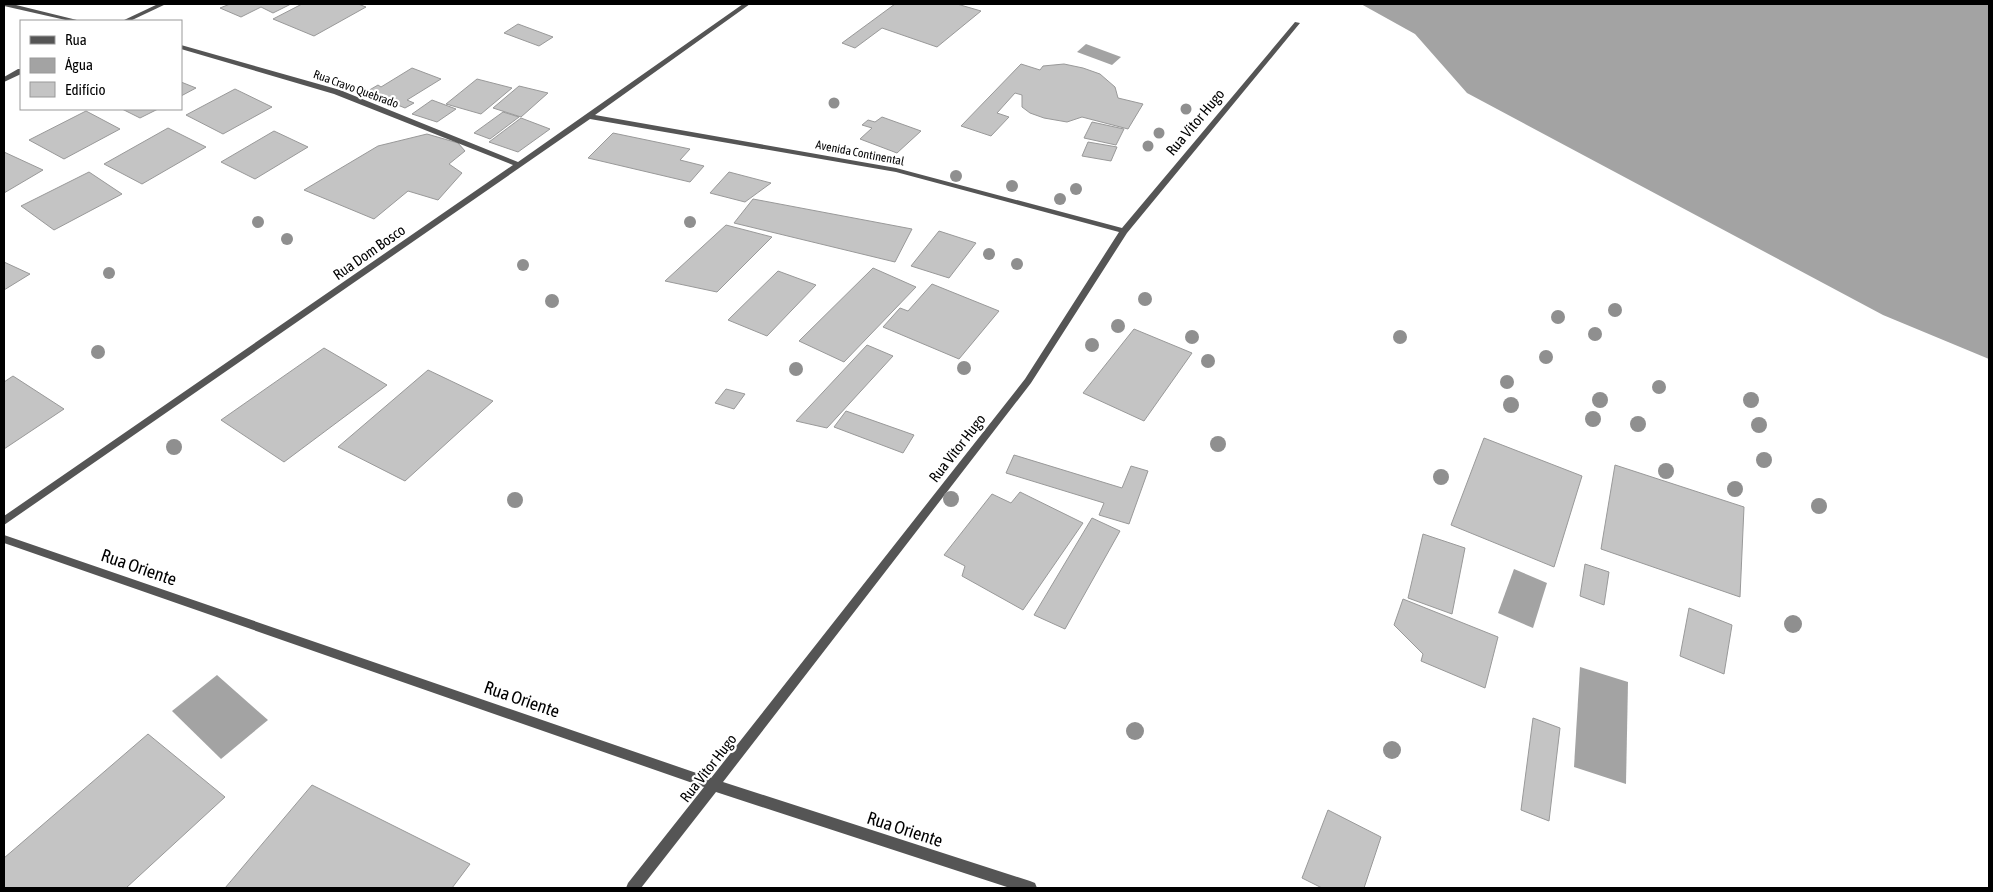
<svg xmlns="http://www.w3.org/2000/svg" width="1993" height="892" viewBox="0 0 1993 892" font-family="'Asap Condensed',sans-serif">
	<rect width="100%" height="100%" fill="#fff"/>
	<g fill="#a3a3a3">
		<polygon points="1361,4 1989,4 1989,359 1883,315 1467,93 1415,34"/>
		<polygon points="1086,44 1121,57 1112,65 1077,52"/>
		<polygon points="1514,569 1547,583 1533,628 1498,613"/>
		<polygon points="1580,667 1628,682 1626,784 1574,767"/>
		<polygon points="217,675 268,720 221,759 172,711"/>
	</g>
	<g fill="#c4c4c4" stroke="#999">
		<polygon points="230,4 291,4 273,13 261,7 241,17 220,8"/>
		<polygon points="302,4 358,4 366,7 314,36 273,19"/>
		<polygon points="895,4 957,4 981,11 937,47 882,28 855,48 842,43"/>
		<polygon points="518,24 553,37 539,46 504,33"/>
		<polygon points="1021,64 1040,70 1043,66 1064,64 1083,68 1100,74 1115,87 1118,98 1143,104 1128,129 1082,117 1067,122 1044,118 1030,113 1022,107 1022,95 1015,93 997,113 1009,117 991,136 961,126"/>
		<polygon points="412,68 441,79 407,100 414,103 405,108 366,92 378,85 381,87"/>
		<polygon points="477,79 512,88 481,114 446,104"/>
		<polygon points="181,82 196,88 181,96"/>
		<polygon points="519,86 548,93 521,117 493,108"/>
		<polygon points="235,89 272,107 223,134 186,115"/>
		<polygon points="432,100 456,109 437,122 412,114"/>
		<polygon points="122,109 158,109 140,118"/>
		<polygon points="86,111 120,129 64,159 29,140"/>
		<polygon points="503,112 519,117 490,139 474,133"/>
		<polygon points="882,117 921,131 897,153 860,139 872,128 862,125 868,120 875,122"/>
		<polygon points="521,118 550,129 518,152 489,142"/>
		<polygon points="1092,122 1124,129 1116,145 1084,138"/>
		<polygon points="168,128 206,147 142,184 104,164"/>
		<polygon points="274,131 308,147 255,179 221,162"/>
		<polygon points="613,133 690,149 680,160 704,166 690,182 588,158"/>
		<polygon points="427,134 458,143 465,151 449,164 462,173 438,200 408,191 374,219 304,190 378,146"/>
		<polygon points="1088,142 1117,147 1111,161 1082,156"/>
		<polygon points="4,152 43,170 4,193"/>
		<polygon points="89,172 122,194 54,230 21,206"/>
		<polygon points="729,172 771,183 745,202 710,193"/>
		<polygon points="753,199 912,229 895,262 734,223"/>
		<polygon points="726,225 772,237 717,292 665,281"/>
		<polygon points="939,231 976,243 949,278 911,266"/>
		<polygon points="4,262 30,274 4,290"/>
		<polygon points="873,268 916,287 844,362 799,341"/>
		<polygon points="778,271 816,285 767,336 728,320"/>
		<polygon points="932,284 999,311 959,359 883,327 900,308 908,311"/>
		<polygon points="1134,329 1192,353 1144,421 1083,393"/>
		<polygon points="867,345 893,356 827,428 796,421"/>
		<polygon points="324,348 387,385 284,462 221,420"/>
		<polygon points="428,370 493,401 405,481 338,447"/>
		<polygon points="13,376 64,409 4,449 4,382"/>
		<polygon points="726,389 745,394 734,409 715,403"/>
		<polygon points="846,411 914,435 903,453 834,427"/>
		<polygon points="1484,438 1582,476 1554,567 1451,525"/>
		<polygon points="1014,455 1122,488 1131,466 1148,471 1129,524 1099,515 1104,503 1006,473"/>
		<polygon points="1615,465 1744,507 1740,597 1601,549"/>
		<polygon points="1020,492 1083,523 1023,610 962,576 965,566 944,555 992,494 1011,503"/>
		<polygon points="1092,518 1120,531 1065,629 1034,615"/>
		<polygon points="1423,534 1465,548 1452,614 1408,598"/>
		<polygon points="1585,564 1609,572 1604,605 1580,596"/>
		<polygon points="1403,599 1498,637 1485,688 1421,661 1423,654 1394,625"/>
		<polygon points="1689,608 1732,625 1724,674 1680,656"/>
		<polygon points="1533,718 1560,728 1549,821 1521,810"/>
		<polygon points="148,734 225,797 126,888 4,888 4,858"/>
		<polygon points="312,785 470,864 452,888 225,888"/>
		<polygon points="1328,810 1381,837 1364,888 1322,888 1302,878"/>
	</g>
	<g fill="none" stroke-linecap="round" stroke-linejoin="round">
		<g fill="#555" fill-rule="evenodd">
			<polygon points="4,4 12,4 81,21 70,21 4,6"/>
			<polygon points="158,4 166,4 130,21 122,21"/>
			<polygon points="743,4 750,4 595,115 896,168 1122,228 1295,22 1300,23 1127,233 1031,383 723,782 1030,881 1035,883 1037,888 1010,888 716,792 641,888 626,888 628,883 704,787 4,543 4,535 711,778 1025,379 1119,232 896,172 590,119 4,525 4,516 513,165 334,94 181,49 181,45 340,90 518,162"/>
			<polygon points="18,69 21,69 21,74 4,82 4,77"/>
		</g>
	</g>
	<g fill="#8f8f8f">
		<circle cx="834" cy="103" r="5.5"/>
		<circle cx="1186" cy="109" r="5.5"/>
		<circle cx="1159" cy="133" r="5.5"/>
		<circle cx="1148" cy="146" r="5.5"/>
		<circle cx="956" cy="176" r="6"/>
		<circle cx="1012" cy="186" r="6"/>
		<circle cx="1076" cy="189" r="6"/>
		<circle cx="1060" cy="199" r="6"/>
		<circle cx="258" cy="222" r="6"/>
		<circle cx="690" cy="222" r="6"/>
		<circle cx="287" cy="239" r="6"/>
		<circle cx="989" cy="254" r="6"/>
		<circle cx="1017" cy="264" r="6"/>
		<circle cx="523" cy="265" r="6"/>
		<circle cx="109" cy="273" r="6"/>
		<circle cx="1145" cy="299" r="7"/>
		<circle cx="552" cy="301" r="7"/>
		<circle cx="1615" cy="310" r="7"/>
		<circle cx="1558" cy="317" r="7"/>
		<circle cx="1118" cy="326" r="7"/>
		<circle cx="1595" cy="334" r="7"/>
		<circle cx="1192" cy="337" r="7"/>
		<circle cx="1400" cy="337" r="7"/>
		<circle cx="1092" cy="345" r="7"/>
		<circle cx="98" cy="352" r="7"/>
		<circle cx="1546" cy="357" r="7"/>
		<circle cx="1208" cy="361" r="7"/>
		<circle cx="964" cy="368" r="7"/>
		<circle cx="796" cy="369" r="7"/>
		<circle cx="1507" cy="382" r="7"/>
		<circle cx="1659" cy="387" r="7"/>
		<circle cx="1600" cy="400" r="8"/>
		<circle cx="1751" cy="400" r="8"/>
		<circle cx="1511" cy="405" r="8"/>
		<circle cx="1593" cy="419" r="8"/>
		<circle cx="1638" cy="424" r="8"/>
		<circle cx="1759" cy="425" r="8"/>
		<circle cx="1218" cy="444" r="8"/>
		<circle cx="174" cy="447" r="8"/>
		<circle cx="1764" cy="460" r="8"/>
		<circle cx="1666" cy="471" r="8"/>
		<circle cx="1441" cy="477" r="8"/>
		<circle cx="1735" cy="489" r="8"/>
		<circle cx="951" cy="499" r="8"/>
		<circle cx="515" cy="500" r="8"/>
		<circle cx="1819" cy="506" r="8"/>
		<circle cx="1793" cy="624" r="9"/>
		<circle cx="1135" cy="731" r="9"/>
		<circle cx="1392" cy="750" r="9"/>
	</g>
	<g text-anchor="middle" dominant-baseline="central" stroke-width="4.5" stroke-linejoin="round" paint-order="stroke">
		<g font-size="12" fill="#000" stroke="#fff">
			<text transform="translate(356 89) rotate(20)">Rua Cravo Quebrado</text>
			<text transform="translate(860 153) rotate(11)">Avenida Continental</text>
		</g>
		<g font-size="15" fill="#000" stroke="#fff">
			<text transform="translate(1195 122) rotate(-50)">Rua Vitor Hugo</text>
			<text transform="translate(369 252) rotate(-35)">Rua Dom Bosco</text>
			<text transform="translate(957 448) rotate(-52)">Rua Vitor Hugo</text>
			<text transform="translate(708 768) rotate(-52)">Rua Vitor Hugo</text>
		</g>
		<g font-size="18" fill="#000" stroke="#fff">
			<text transform="translate(139 567) rotate(19)">Rua Oriente</text>
			<text transform="translate(522 699) rotate(19)">Rua Oriente</text>
			<text transform="translate(905 829) rotate(18)">Rua Oriente</text>
		</g>
	</g>
	<rect width="1993" height="892" fill="none" stroke="#000000" stroke-width="10"/>
	<rect x="20" y="20" width="162" height="90" fill="#ffffff" stroke="#999999"/>
	<rect x="30" y="36" width="25" height="8" fill="#555555" stroke="#999999"/>
	<text x="65" y="45" font-size="15" fill="#000000">Rua</text>
	<rect x="30" y="58" width="25" height="15" fill="#a3a3a3" stroke="#999999"/>
	<text x="65" y="70" font-size="15" fill="#000000">Água</text>
	<rect x="30" y="82" width="25" height="15" fill="#c4c4c4" stroke="#999999"/>
	<text x="65" y="95" font-size="15" fill="#000000">Edifício</text>
</svg>
